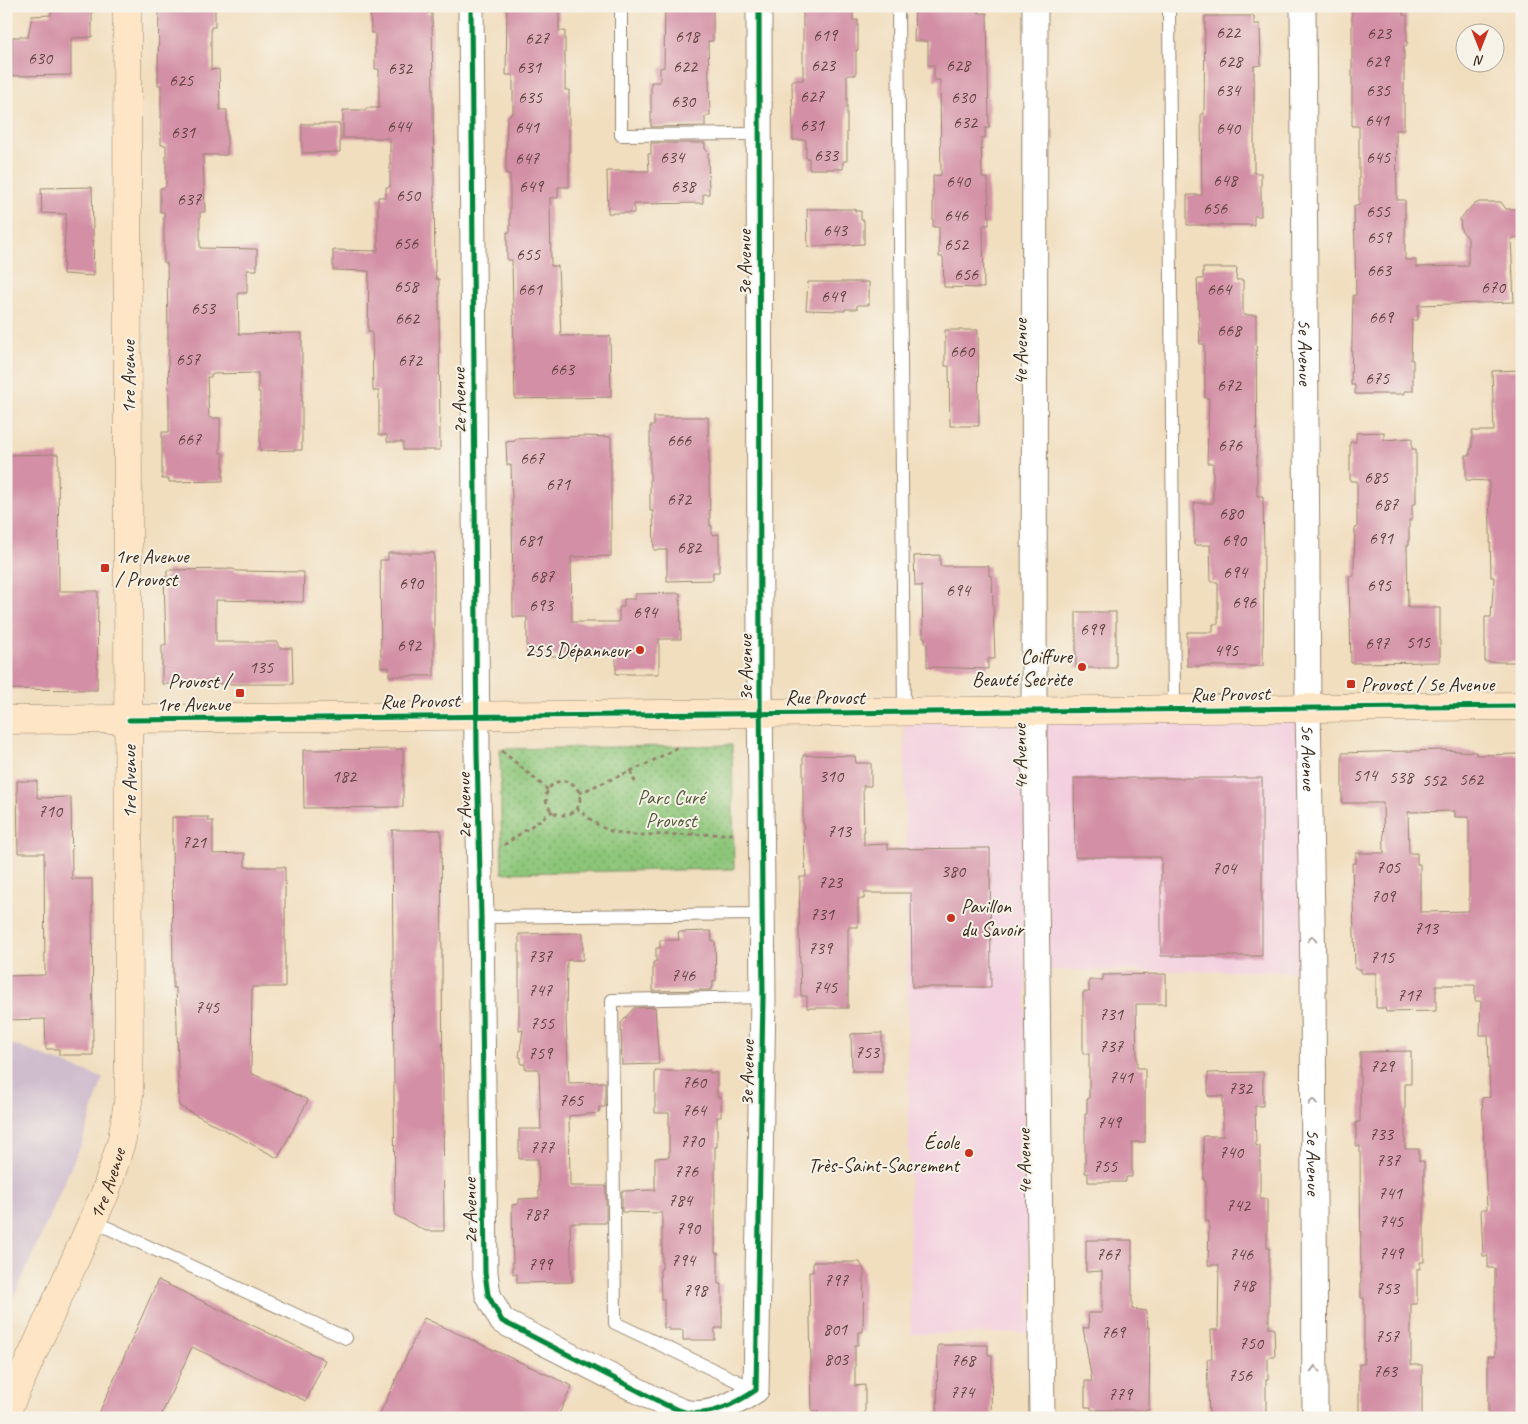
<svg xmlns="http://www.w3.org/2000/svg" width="1528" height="1424" viewBox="0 0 1528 1424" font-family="Caveat,sans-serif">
	<defs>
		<pattern id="park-dots" width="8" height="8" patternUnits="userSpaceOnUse" patternTransform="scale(1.25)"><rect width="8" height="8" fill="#8cc679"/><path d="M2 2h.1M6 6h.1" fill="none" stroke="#74a163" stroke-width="1.8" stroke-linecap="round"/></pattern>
	</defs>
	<rect width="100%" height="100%" fill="#f7f3e8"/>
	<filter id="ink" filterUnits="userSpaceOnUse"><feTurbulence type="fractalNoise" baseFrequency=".02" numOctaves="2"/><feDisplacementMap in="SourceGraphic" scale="10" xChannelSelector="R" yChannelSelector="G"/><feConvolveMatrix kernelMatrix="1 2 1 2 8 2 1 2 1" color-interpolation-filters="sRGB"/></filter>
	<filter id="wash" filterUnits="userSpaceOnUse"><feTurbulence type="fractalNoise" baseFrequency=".0096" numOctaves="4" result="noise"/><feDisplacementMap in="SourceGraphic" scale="20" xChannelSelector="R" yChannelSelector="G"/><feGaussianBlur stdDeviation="1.12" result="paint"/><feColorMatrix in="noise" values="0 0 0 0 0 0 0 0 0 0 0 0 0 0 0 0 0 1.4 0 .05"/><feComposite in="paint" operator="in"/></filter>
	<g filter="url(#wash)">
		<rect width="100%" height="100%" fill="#f1debf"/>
		<polygon fill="#f3cfdf" points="1308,708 1313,972 1026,970 1030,1333 911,1334 904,712"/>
		<polygon fill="#cfbdce" points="6,1042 103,1078 83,1140 6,1315"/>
		<polygon fill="url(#park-dots)" stroke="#64784c" points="732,745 734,869 502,873 500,749"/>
		<g id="blocks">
			<g fill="#d38fa6" fill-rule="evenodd">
				<polygon points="51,6 92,6 92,37 71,38 71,75 12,76 12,37 28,37 32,16 51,15"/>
				<polygon points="159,6 215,6 215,27 211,27 211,70 219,69 220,110 227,110 227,155 203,155 205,212 200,212 200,248 257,249 257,270 247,270 247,293 238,293 239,334 302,333 302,450 260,451 260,392 258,392 258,373 211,374 211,377 207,377 209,418 220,418 220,453 223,453 223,481 169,482 169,479 162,479 162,432 169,432 169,408 167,263 164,263 164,212 160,212 160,188 164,188 166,186 166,145 161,145 161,85 158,85"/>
				<polygon points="370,6 427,6 427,13 432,13 435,270 436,279 439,279 439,302 440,450 403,450 403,442 387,442 387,435 379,435 379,391 373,391 372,331 368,331 369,271 333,270 333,250 378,251 378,197 386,197 386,187 390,187 390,138 343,138 343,110 366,110 366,108 379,108 379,69 375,69 375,33 371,33"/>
				<polygon points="507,6 559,6 559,31 565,31 565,90 569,90 569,187 558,187 558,198 550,198 551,266 558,266 561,336 610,336 611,397 515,399 512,260 507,260 507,232 510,232 510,174 506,174 507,117 513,113 513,75 506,75"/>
				<polygon points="665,6 713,6 713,41 708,41 710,116 705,116 705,126 651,127 651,82 660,82 660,68 664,67"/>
				<polygon points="803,6 853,6 853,20 858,20 858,50 856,50 856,75 847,75 847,161 843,161 843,169 809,169 809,158 806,158 806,140 793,140 792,80 803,80"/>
				<polygon points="915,6 979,6 979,13 987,13 989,128 985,128 985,138 981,138 982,178 988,178 989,225 983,225 984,288 944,287 943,257 939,257 939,227 933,227 933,176 941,175 940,80 934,80 934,65 928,65 928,41 914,41"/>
				<polygon points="1352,6 1403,6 1403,15 1407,15 1407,46 1404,46 1404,130 1396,130 1397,200 1405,200 1405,260 1416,260 1416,267 1468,266 1468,238 1461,230 1460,219 1473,205 1479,202 1501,202 1506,209 1522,209 1522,238 1511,238 1514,302 1418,305 1418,320 1412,320 1411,360 1413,360 1413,391 1404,391 1404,394 1355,394 1355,385 1351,385 1353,295 1356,295 1354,206 1359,206 1359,126 1352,126"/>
				<polygon points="1205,16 1254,16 1254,24 1260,24 1261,65 1254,66 1254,173 1261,173 1261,216 1254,216 1254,225 1187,225 1187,195 1202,195 1201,114 1204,114"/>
				<polygon points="302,124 340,124 340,152 302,153"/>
				<polygon points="651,143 705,143 705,149 708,152 709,194 703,194 703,203 634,204 634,213 608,213 607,171 649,171 648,154 651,154"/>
				<polygon points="92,187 94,276 63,274 66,214 42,213 41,188"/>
				<polygon points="807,209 855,209 855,211 861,211 861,220 864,220 864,244 808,247"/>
				<polygon points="1203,268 1237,268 1236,280 1243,280 1243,315 1256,315 1257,496 1263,496 1264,553 1263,666 1187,666 1187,632 1213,632 1213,624 1218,624 1218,582 1211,582 1210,545 1194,545 1194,503 1213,503 1213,463 1207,463 1209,398 1205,398 1204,344 1200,344 1197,279 1203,279"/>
				<polygon points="808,282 869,282 869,305 857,305 857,309 845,309 845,311 806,310"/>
				<polygon points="945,330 978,330 979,426 950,426 949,366 945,366"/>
				<polygon points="1521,370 1522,662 1485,662 1485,617 1491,617 1494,577 1491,577 1489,481 1466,480 1466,455 1470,455 1470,449 1472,449 1472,431 1494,431 1492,371"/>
				<polygon points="654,417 708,417 710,526 712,526 712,535 719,534 719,572 713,572 713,580 667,581 667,550 654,550 653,511 650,511 650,426 654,426"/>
				<polygon points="1384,432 1384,440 1412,438 1412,449 1416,449 1416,504 1412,504 1412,520 1409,520 1409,545 1407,545 1408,608 1440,608 1440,662 1351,663 1349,576 1354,576 1354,568 1355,528 1357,528 1357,481 1350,481 1350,442 1356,442 1356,433"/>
				<polygon points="584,436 611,437 611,556 571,557 572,622 619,622 619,607 624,607 624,599 635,599 635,594 680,593 681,639 659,639 659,674 616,674 616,656 527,656 527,617 513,617 512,499 511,465 507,465 506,442 515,441 515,439"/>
				<polygon points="58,454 59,591 98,591 97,690 6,689 6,455"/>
				<polygon points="388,553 434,553 434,676 389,676 389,667 381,667 380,560 388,560"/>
				<polygon points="940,555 940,566 989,566 989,576 992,576 995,659 988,659 988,669 927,667 927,643 925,643 925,637 923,637 922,586 915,586 914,556"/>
				<polygon points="233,569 237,571 304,572 303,602 216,600 216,642 278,642 279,648 292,648 293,684 162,684 162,645 166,645 164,577 167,577 167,570"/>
				<rect x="1076" y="612" width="40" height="56"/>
				<polygon points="403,749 403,807 304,808 303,750"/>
				<path d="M 1443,750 L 1476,752 L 1476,755 L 1522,754 L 1522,1418 L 1488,1418 L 1488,1356 L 1495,1356 L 1495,1268 L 1488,1268 L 1488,1256 L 1483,1256 L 1481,1209 L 1487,1209 L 1482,1098 L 1490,1097 L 1488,1035 L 1480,1035 L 1481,1001 L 1475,1001 L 1475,985 L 1436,985 L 1436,1011 L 1386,1012 L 1385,1008 L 1376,1008 L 1376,973 L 1361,973 L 1361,969 L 1355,969 L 1352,863 L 1356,863 L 1356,853 L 1384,853 L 1383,803 L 1342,803 L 1342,753 ZM 1455,811 L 1455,817 L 1469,817 L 1469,911 L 1420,912 L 1420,864 L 1417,864 L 1417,853 L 1409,853 L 1408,812 Z"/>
				<polygon points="803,755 855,756 856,763 871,763 871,786 863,786 864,845 888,844 888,849 990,848 991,987 912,987 911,893 864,893 864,899 858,899 858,927 848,927 848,1008 807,1008 807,996 801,996 799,929 800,877 806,877 803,820"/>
				<polygon points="1074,778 1262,778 1262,956 1161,956 1161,857 1075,857"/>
				<polygon points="17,781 37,781 37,798 71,797 72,879 92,879 93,1055 59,1055 59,1049 46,1049 45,1019 6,1020 6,976 45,975 44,853 18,853"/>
				<polygon points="172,817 208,817 208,821 213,821 213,854 245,853 245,867 285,867 285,987 252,987 251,1073 308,1100 278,1158 179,1106 176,988 173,988"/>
				<polygon points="392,830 441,830 444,1231 426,1231 395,1215"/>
				<polygon points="711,931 712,941 715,941 716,981 713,981 713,988 711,988 711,990 653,991 653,962 656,962 656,948 660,948 660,940 679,940 678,932"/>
				<polygon points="583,933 583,960 567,960 566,1021 569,1083 605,1082 605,1107 599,1107 599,1113 569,1116 570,1186 606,1186 606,1223 570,1223 572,1282 517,1283 517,1274 513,1274 512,1205 519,1204 519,1199 539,1198 538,1159 519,1159 519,1129 541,1129 539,1069 525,1069 525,1064 521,1064 521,1057 519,1057 523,1030 519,1030 519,934"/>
				<polygon points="1166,974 1166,1004 1136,1004 1137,1068 1145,1068 1145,1142 1132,1142 1132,1177 1126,1177 1126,1182 1088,1182 1088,1173 1085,1173 1085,1114 1087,1114 1087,1099 1089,1099 1089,1054 1083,1054 1083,992 1089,992 1089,980 1103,980 1103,975"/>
				<polygon points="655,1007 659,1064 622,1065 621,1023 634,1008"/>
				<polygon points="882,1033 882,1071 852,1071 851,1034"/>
				<polygon points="1411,1051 1411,1084 1405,1084 1405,1149 1419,1149 1419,1161 1424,1161 1424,1262 1420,1262 1420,1269 1417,1269 1417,1304 1411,1304 1411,1365 1422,1365 1422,1418 1359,1418 1359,1364 1364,1364 1364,1298 1361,1298 1360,1146 1356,1146 1356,1122 1360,1122 1360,1052"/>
				<polygon points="655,1071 710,1071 710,1073 717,1073 717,1097 721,1097 721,1117 717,1117 717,1147 715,1147 715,1253 718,1253 718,1284 722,1284 722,1328 715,1328 715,1340 683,1340 683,1330 669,1330 669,1328 664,1328 664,1299 661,1299 660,1269 662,1269 662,1213 622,1212 622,1191 655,1190 655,1158 669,1157 669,1113 655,1113"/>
				<polygon points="1263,1072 1263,1106 1255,1106 1256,1146 1260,1146 1260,1199 1267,1199 1267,1248 1269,1248 1269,1328 1274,1328 1275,1357 1268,1357 1268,1379 1266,1379 1266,1418 1209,1418 1207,1359 1212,1359 1211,1330 1218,1330 1219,1265 1208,1265 1209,1221 1206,1221 1206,1181 1204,1181 1203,1136 1223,1136 1223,1096 1208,1096 1208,1073"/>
				<polygon points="1086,1240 1132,1240 1132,1309 1147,1311 1148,1328 1150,1328 1149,1410 1091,1410 1091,1407 1085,1407 1085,1381 1092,1381 1083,1328 1089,1328 1088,1313 1102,1313 1102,1271 1086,1272"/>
				<polygon points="813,1262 860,1262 864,1270 863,1332 858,1332 858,1345 855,1345 855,1386 865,1385 865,1418 818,1418 818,1411 812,1411 809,1272 813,1272"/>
				<polygon points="158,1280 325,1360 306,1401 192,1347 160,1418 97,1418"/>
				<polygon points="424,1318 572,1386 557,1418 378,1418"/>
				<polygon points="938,1345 988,1345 988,1355 992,1355 991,1418 937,1418"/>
			</g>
		</g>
	</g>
	<g filter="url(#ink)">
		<use href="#blocks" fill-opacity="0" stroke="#96846e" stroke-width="1"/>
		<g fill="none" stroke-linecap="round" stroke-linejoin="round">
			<defs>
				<g id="lane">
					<polyline points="621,6 621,135 759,134"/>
					<polyline points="898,6 904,712"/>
					<polyline points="1169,6 1174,710"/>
					<polyline points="481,917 762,914"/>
					<polyline points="93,1221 346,1338"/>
					<polyline points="756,1390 615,1323 612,1000 763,997"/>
				</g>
				<g id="street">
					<path d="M 471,6 L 477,752 L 481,917 L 485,1273 L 488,1295 L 502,1321 L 666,1405 C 673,1407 681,1412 689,1413 C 713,1416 737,1403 756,1390 L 763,997 L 760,689 L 759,6"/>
					<polyline points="1035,6 1034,710 1042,1418"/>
					<path id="s1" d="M 1303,6 L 1308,708 L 1313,972 L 1315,1418"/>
				</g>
				<g id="secondary">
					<polyline points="6,720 1522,706"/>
					<path id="s2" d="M 6,1413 L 106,1191 L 122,1139 L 129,1095 L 127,6"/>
				</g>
			</defs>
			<use href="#lane" stroke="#96846e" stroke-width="14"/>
			<use href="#street" stroke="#96846e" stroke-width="27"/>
			<use href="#secondary" stroke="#96846e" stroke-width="29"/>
			<g stroke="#96846e" stroke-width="3" stroke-dasharray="4 4" stroke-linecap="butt">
				<polyline points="502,751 548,790"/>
				<polyline points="631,771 636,785"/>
				<circle cx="563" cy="798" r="17"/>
				<polyline points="579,793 647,764 680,746"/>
				<path d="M 576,808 C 598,825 603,832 632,835 L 733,834"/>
				<polyline points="688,817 693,835"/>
				<polyline points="504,845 553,811"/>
			</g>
			<use href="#lane" stroke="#fff" stroke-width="12"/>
			<use href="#street" stroke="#fff" stroke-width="25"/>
			<use href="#secondary" stroke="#fde5c5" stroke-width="28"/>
			<defs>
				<g id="cycleway">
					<path d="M 471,6 L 477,752 L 481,917 L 485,1273 L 488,1295 L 502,1321 L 666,1405 C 673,1407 681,1412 689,1413 C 713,1416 737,1403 756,1390 L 763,997 L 760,689 L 759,6"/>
					<polyline points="129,720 1522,706"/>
				</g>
			</defs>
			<use href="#cycleway" stroke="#f7f3e8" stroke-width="8"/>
			<use href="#cycleway" stroke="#00873e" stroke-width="5"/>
		</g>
		<defs><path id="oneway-chevron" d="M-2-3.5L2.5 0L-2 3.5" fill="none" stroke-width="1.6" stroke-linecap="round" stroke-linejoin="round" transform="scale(1.25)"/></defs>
		<g stroke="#a79f9a">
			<use href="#oneway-chevron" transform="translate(1312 939) rotate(-91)"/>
			<use href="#oneway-chevron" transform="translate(1313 1102) rotate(-90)"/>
			<use href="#oneway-chevron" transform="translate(1315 1369) rotate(-90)"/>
		</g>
	</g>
	<g fill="#c8321e" stroke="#f7f3e8" stroke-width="2">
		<rect x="100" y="563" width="10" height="10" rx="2.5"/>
		<circle cx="640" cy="650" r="5"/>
		<circle cx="1082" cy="667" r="5"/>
		<rect x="1346" y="679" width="10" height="10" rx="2.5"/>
		<rect x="235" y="688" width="10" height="10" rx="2.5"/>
		<circle cx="951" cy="918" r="5"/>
		<circle cx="969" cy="1153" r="5"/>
	</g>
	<g text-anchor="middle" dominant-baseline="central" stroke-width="4" stroke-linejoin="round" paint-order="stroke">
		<g font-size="18" fill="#614340">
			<text x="1228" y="32">622</text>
			<text x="1379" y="33">623</text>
			<text x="825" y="35">619</text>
			<text x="687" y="36">618</text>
			<text x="537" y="38">627</text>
			<text x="40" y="58">630</text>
			<text x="1230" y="61">628</text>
			<text x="1377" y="61">629</text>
			<text x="823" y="65">623</text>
			<text x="958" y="65">628</text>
			<text x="685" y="66">622</text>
			<text x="529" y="67">631</text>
			<text x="400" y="68">632</text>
			<text x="181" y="80">625</text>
			<text x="1228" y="90">634</text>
			<text x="1378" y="90">635</text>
			<text x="812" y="96">627</text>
			<text x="530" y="97">635</text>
			<text x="963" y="97">630</text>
			<text x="683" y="101">630</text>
			<text x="1377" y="120">641</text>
			<text x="965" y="122">632</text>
			<text x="812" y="125">631</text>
			<text x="399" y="126">644</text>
			<text x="527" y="127">641</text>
			<text x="1228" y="128">640</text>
			<text x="183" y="132">631</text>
			<text x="826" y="155">633</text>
			<text x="672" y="157">634</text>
			<text x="1378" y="157">645</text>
			<text x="527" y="158">647</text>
			<text x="1225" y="180">648</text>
			<text x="958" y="181">640</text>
			<text x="531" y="186">649</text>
			<text x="683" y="186">638</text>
			<text x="408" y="195">650</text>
			<text x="189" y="199">637</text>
			<text x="1215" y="208">656</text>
			<text x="1378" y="211">655</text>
			<text x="956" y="215">646</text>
			<text x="835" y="230">643</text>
			<text x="1379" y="237">659</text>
			<text x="406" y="243">656</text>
			<text x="956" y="244">652</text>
			<text x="528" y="254">655</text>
			<text x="1379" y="270">663</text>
			<text x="966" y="274">656</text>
			<text x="406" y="286">658</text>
			<text x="1493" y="287">670</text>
			<text x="530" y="289">661</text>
			<text x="1219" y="289">664</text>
			<text x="833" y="296">649</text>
			<text x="203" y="308">653</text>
			<text x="1381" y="317">669</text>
			<text x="407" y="318">662</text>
			<text x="1229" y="330">668</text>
			<text x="962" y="351">660</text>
			<text x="188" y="359">657</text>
			<text x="410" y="360">672</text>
			<text x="562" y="369">663</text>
			<text x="1377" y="378">675</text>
			<text x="1229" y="385">672</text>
			<text x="189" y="439">667</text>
			<text x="679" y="440">666</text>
			<text x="1230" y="445">676</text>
			<text x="532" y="458">667</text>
			<text x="1376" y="477">685</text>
			<text x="558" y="484">671</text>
			<text x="679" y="499">672</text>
			<text x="1386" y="504">687</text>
			<text x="1231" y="513">680</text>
			<text x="1381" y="538">691</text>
			<text x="530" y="540">681</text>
			<text x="1234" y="540">690</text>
			<text x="689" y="547">682</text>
			<text x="1235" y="572">694</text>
			<text x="542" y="576">687</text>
			<text x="411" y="583">690</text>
			<text x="1379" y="585">695</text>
			<text x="958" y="590">694</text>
			<text x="1244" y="602">696</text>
			<text x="541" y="605">693</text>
			<text x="645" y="612">694</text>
			<text x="1092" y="629">699</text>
			<text x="1418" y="642">515</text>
			<text x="1377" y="643">697</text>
			<text x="409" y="645">692</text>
			<text x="1226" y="650">495</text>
			<text x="261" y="667">135</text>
			<text x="1365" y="775">514</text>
			<text x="344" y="776">182</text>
			<text x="831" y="776">310</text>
			<text x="1401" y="777">538</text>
			<text x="1471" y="779">562</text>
			<text x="1434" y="780">552</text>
			<text x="50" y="811">710</text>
			<text x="839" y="831">713</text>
			<text x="194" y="842">721</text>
			<text x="1388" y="867">705</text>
			<text x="1224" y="868">704</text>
			<text x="953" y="871">380</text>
			<text x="830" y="882">723</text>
			<text x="1383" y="896">709</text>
			<text x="822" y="914">731</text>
			<text x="1426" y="928">713</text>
			<text x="820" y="948">739</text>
			<text x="540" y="956">737</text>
			<text x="1382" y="957">715</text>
			<text x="683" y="975">746</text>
			<text x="825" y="987">745</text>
			<text x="540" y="990">747</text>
			<text x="1409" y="995">717</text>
			<text x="207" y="1007">745</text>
			<text x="1111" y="1014">731</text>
			<text x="542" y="1023">755</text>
			<text x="1111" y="1046">737</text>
			<text x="867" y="1052">753</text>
			<text x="540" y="1053">759</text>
			<text x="1382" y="1066">729</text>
			<text x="1121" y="1077">741</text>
			<text x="694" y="1082">760</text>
			<text x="1240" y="1088">732</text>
			<text x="571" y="1100">765</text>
			<text x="694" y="1110">764</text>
			<text x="1109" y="1122">749</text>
			<text x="1381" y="1134">733</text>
			<text x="692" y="1141">770</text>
			<text x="542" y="1147">777</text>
			<text x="1231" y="1152">740</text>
			<text x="1388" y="1160">737</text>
			<text x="1105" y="1166">755</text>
			<text x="686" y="1171">776</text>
			<text x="1390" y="1193">741</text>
			<text x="680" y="1200">784</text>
			<text x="1238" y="1205">742</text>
			<text x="536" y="1214">787</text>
			<text x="1391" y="1221">745</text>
			<text x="688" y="1228">790</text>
			<text x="1391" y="1253">749</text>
			<text x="1108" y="1254">767</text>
			<text x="1241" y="1254">746</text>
			<text x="683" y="1260">794</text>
			<text x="540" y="1264">799</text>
			<text x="836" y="1280">797</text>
			<text x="1243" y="1285">748</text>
			<text x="1387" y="1288">753</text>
			<text x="695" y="1290">798</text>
			<text x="835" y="1329">801</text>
			<text x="1113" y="1332">769</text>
			<text x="1387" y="1336">757</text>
			<text x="1251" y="1343">750</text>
			<text x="836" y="1359">803</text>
			<text x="963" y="1360">768</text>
			<text x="1385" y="1371">763</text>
			<text x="1240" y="1375">756</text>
			<text x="962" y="1392">774</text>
			<text x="1120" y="1394">779</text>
		</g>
		<g font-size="20" fill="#3b2a1e" stroke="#f7f3e8">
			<text transform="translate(744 263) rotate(-90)">3e Avenue</text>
			<text transform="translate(1020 352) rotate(-90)">4e Avenue</text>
			<text stroke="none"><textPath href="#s1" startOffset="346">5e Avenue</textPath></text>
			<text transform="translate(128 377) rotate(-90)">1re Avenue</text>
			<text transform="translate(459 401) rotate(-91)">2e Avenue</text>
			<text transform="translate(745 668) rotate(-90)">3e Avenue</text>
			<text transform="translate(1230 694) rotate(-1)">Rue Provost</text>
			<text x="825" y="697">Rue Provost</text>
			<text transform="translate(420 701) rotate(-1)">Rue Provost</text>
			<text transform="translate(1020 757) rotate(-91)">4e Avenue</text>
			<text stroke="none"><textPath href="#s1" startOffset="751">5e Avenue</textPath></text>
			<text transform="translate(129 782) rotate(-90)">1re Avenue</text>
			<text transform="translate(464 806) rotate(-91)">2e Avenue</text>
			<text transform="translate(747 1073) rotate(-89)">3e Avenue</text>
			<text transform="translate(1024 1162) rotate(-91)">4e Avenue</text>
			<text stroke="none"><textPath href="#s1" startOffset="1156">5e Avenue</textPath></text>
			<text stroke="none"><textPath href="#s2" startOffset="251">1re Avenue</textPath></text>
			<text transform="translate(470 1211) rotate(-91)">2e Avenue</text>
		</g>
		<g font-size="20" fill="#3b2a1e" stroke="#f7f3e8" text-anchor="end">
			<text x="115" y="556" text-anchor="start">1re Avenue<tspan x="115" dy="23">/ Provost</tspan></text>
			<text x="630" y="650">255 Dépanneur</text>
			<text x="1072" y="656">Coiffure<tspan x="1072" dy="23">Beauté Secrète</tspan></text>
			<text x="230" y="681">Provost /<tspan x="230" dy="23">1re Avenue</tspan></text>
			<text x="1361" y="684" text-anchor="start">Provost / 5e Avenue</text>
			<text x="961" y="906" text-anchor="start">Pavillon<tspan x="961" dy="23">du Savoir</tspan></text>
			<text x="959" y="1142">École<tspan x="959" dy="23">Très-Saint-Sacrement</tspan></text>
		</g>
		<g font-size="20" fill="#535939" stroke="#f7f3e8">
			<text x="671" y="797">Parc Curé<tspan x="671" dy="23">Provost</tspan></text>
		</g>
	</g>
	<rect width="1528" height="1424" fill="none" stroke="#f7f3e8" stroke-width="25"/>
	<g transform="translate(1480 48) rotate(180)"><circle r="24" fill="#f7f3e8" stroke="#aca397"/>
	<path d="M0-4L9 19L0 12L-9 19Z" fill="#c8321e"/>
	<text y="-8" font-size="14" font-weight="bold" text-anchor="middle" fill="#3b2a1e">N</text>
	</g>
</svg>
